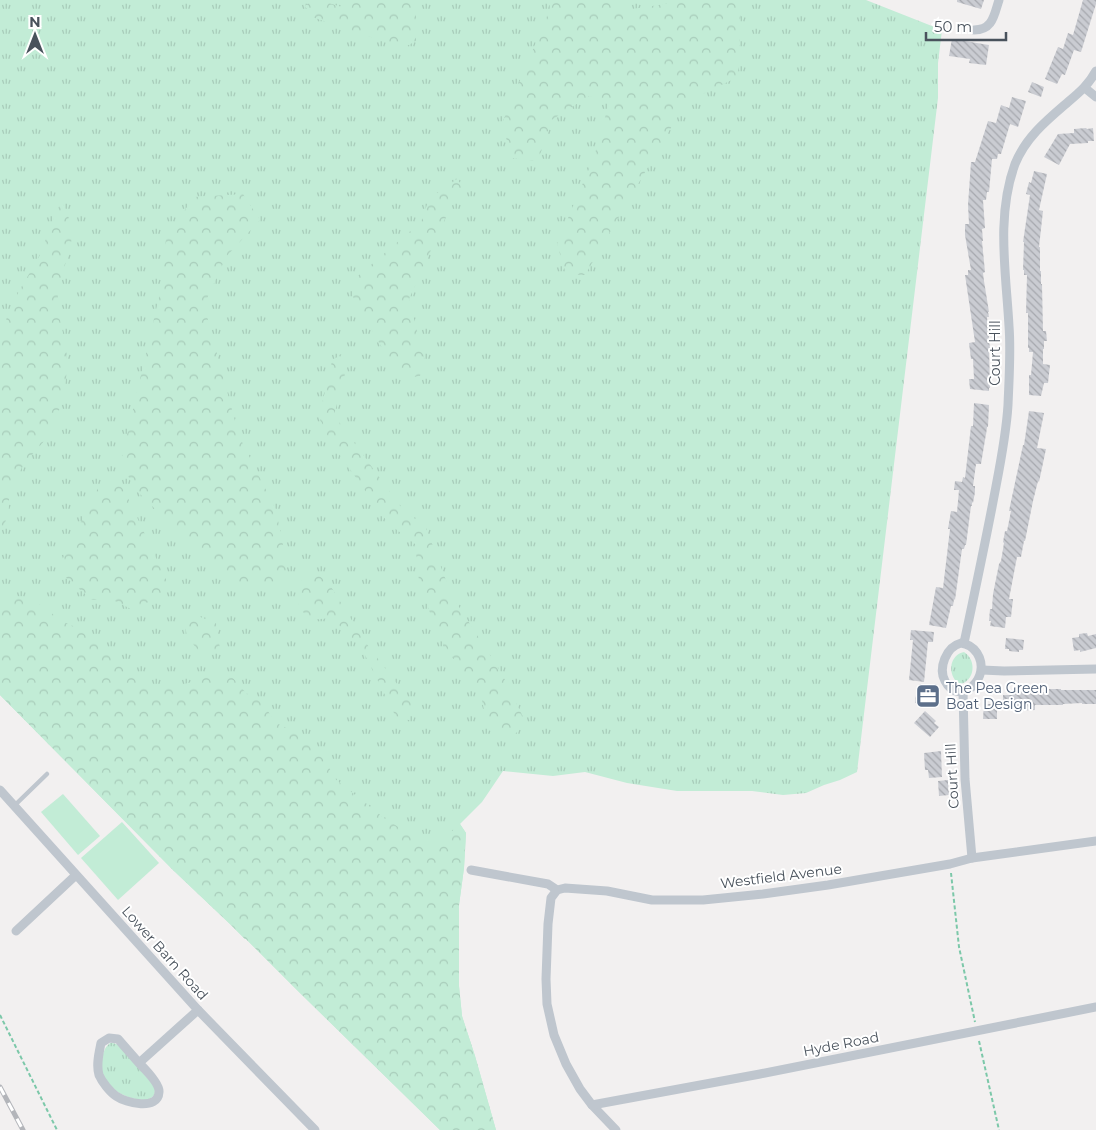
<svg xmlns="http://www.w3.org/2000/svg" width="1096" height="1130" viewBox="0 0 1096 1130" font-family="Montserrat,sans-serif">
	<defs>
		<pattern id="grass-tufts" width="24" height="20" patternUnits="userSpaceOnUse" patternTransform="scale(1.25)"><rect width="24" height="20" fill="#c2ecd6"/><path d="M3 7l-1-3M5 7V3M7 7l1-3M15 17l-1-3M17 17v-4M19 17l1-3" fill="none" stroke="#a8ccba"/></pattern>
		<pattern id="forest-crowns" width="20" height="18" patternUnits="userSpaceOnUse" patternTransform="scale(1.25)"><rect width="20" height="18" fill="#c2ecd6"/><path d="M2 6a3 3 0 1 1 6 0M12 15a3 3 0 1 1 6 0" fill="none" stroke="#a8ccba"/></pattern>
		<pattern id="building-back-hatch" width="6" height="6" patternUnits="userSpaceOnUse" patternTransform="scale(1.25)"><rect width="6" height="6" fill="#caccd2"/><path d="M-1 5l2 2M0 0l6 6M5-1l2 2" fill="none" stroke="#a6a8ae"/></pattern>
	</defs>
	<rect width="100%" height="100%" fill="#f2f0f0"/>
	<g fill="url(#grass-tufts)">
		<polygon points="0,0 866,0 942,30 938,63 938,98 857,772 840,780 824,785 806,793 783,795 752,791 677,791 627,783 585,772 553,776 503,771 482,802 460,824 466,833 464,868 459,905 459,986 462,1016 475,1056 496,1130 440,1130 300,993 246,939 245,939 231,925 173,870 0,695"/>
		<path d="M 964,652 C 977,660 975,682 959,684 C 947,675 949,655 964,652 Z"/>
		<path d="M 110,1043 L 113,1043 L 119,1045 L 155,1087 C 155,1090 155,1093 154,1095 C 147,1106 121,1096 114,1089 C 110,1085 104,1078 102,1073 C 101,1069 102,1065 102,1061 C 103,1053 104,1048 110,1043 Z"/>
	</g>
	<g fill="url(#forest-crowns)">
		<polygon points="312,0 318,0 349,9 346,0 411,0 416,15 416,41 403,48 312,17 305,6"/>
		<polygon points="549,0 608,0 626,10 691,0 741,1 738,77 686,102 585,275 566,274 557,244 594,157 609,103 589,96 550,121 547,138 537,161 510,158 503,121 550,9"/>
		<polygon points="457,179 464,188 449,210 409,299 424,358 420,376 400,379 352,295 353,280 421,222 429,199"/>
		<polygon points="243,194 260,220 226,257 204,305 239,436 276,510 287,565 284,584 230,584 134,488 121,461 163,280 166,237 194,197"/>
		<path d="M 62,201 C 66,212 72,222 72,234 C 71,255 60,273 58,293 C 56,319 69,343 67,369 C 65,393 59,421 44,441 C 36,451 26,460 20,471 C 15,479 11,489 9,499 C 9,504 9,510 8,514 C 7,520 3,526 0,532 L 0,333 L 19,291 L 39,257 L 56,212 Z"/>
		<polygon points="341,354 349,359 334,415 401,507 426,528 452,596 502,674 526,723 511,738 488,730 482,700 438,636 419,581 415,544 388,523 330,441 319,417 332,361"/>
		<polygon points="101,482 121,483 171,590 133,610 113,600 92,600 62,574 63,558"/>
		<polygon points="318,575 328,582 366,643 413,705 409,720 397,719 361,647 332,618 309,620 298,605 302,578"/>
		<polygon points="10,596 28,597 34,600 62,621 99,638 104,643 110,655 124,662 131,672 137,677 149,683 164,686 181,685 199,680 216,673 225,675 233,678 246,693 257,699 263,704 276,723 293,731 302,739 319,752 326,761 334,778 384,818 413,836 426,842 436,841 444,838 460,824 466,833 464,868 459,905 459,986 462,1016 475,1056 496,1130 440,1130 300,993 246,939 245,939 231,925 173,870 0,695 0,598"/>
		<polygon points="195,615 216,623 220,649 200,653 187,636 184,621"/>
	</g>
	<g fill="#c2ecd6">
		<polygon points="63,794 100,836 78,855 41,812"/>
		<polygon points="122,822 159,863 118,900 81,858"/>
	</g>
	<g fill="url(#building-back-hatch)">
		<polygon points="957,0 984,0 981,9 957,2"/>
		<polygon points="1083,0 1096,0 1096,4 1081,52 1074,50 1065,75 1062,74 1057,84 1045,79 1058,47 1063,49 1068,33 1073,35"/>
		<polygon points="952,39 989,45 986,65 969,63 970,59 949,56"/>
		<polygon points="1032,82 1044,87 1041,97 1028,92"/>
		<polygon points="1012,97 1026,101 1018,127 1010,124 1001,154 998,154 997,159 992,159 989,192 987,192 986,200 983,200 985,228 982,229 983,241 982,241 985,272 983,273 984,281 989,312 988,312 989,317 987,317 990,350 989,350 990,388 989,388 989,391 970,389 969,379 974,379 973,359 971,359 969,343 975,342 965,275 968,275 968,270 971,270 965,235 965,224 969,224 968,205 971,162 975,162 988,121 996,123 1001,105 1009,108"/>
		<polygon points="1086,128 1087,129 1093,128 1094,141 1088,141 1088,143 1070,144 1059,165 1044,157 1058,134 1074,133 1074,129"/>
		<polygon points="1034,171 1047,174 1039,210 1043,211 1039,247 1040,247 1040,271 1041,271 1041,284 1042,284 1043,331 1046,331 1047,341 1044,341 1044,349 1043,349 1043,364 1050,365 1048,383 1044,383 1041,396 1029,395 1029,375 1031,375 1033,352 1029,352 1029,348 1028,348 1028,313 1026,313 1027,275 1024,275 1024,270 1023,270 1024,242 1023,242 1030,195 1026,194 1029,182 1031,183"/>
		<polygon points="974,403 989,405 988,427 987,427 986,435 986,434 981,464 976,464 973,486 975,486 975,492 973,503 972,502 972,506 971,506 966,545 965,545 964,549 962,549 955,600 954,599 953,606 951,606 946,628 929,625 936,587 943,588 950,529 948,529 951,511 957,512 959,490 954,490 955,481 962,482 963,477 965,478 971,426 973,426"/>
		<polygon points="1029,411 1044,413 1037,448 1046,449 1039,482 1038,481 1033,501 1025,541 1024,541 1021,557 1017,557 1009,599 1013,599 1011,617 1006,617 1005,628 990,626 991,621 989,621 990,609 992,609 993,594 999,564 1001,561 1004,543 1003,542 1005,531 1007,531 1011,511 1009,511 1023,445 1024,445"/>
		<polygon points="911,630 934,632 933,642 928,642 924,682 909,680 913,640 910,640"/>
		<polygon points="1087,633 1088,636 1096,634 1096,648 1080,652 1080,650 1074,651 1072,638 1079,637 1079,634"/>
		<polygon points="1006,638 1024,640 1023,650 1019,650 1019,652 1009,651 1009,649 1005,649"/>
		<polygon points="917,687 932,688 929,704 915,703"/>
		<polygon points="1049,689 1061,689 1061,690 1096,690 1096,704 1082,704 1082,703 1063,704 1063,705 1035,705 1035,710 1017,711 1017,706 1003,707 1003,695 1010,695 1010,691 1023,691 1023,693 1044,692 1044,690 1049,690"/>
		<polygon points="984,704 997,704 997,719 983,719"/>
		<polygon points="925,711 936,721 934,723 939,727 930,737 914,723"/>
		<polygon points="941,751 942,777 929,778 928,770 925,770 924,753"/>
		<polygon points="948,780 949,795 939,796 938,781"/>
	</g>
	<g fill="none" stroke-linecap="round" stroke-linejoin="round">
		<g stroke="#7cc8a9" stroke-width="2" stroke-dasharray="4 2.5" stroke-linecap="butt">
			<polyline points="951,873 959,947 975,1022"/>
			<polyline points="0,1015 57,1130"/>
			<polyline points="979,1041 999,1130"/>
		</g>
		<polyline stroke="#bfc6ce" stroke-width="4.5" points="14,806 47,774"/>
		<g stroke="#bfc6ce" stroke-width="9">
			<path d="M 974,30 C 993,30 994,15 999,0"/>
			<polyline points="1085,88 1096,97"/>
			<path d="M 961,643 C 968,644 973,647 977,653 C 993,678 959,708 945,681 C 938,668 946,647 961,643 Z"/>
			<path d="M 964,643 C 974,596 984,549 993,502 C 999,470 1006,438 1008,405 C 1009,379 1011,352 1009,326 C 1006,272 996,216 1015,164 C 1026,137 1047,120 1068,102 C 1080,92 1089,84 1096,71"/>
			<polyline points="982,670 1004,671 1096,669"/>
			<polyline points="963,691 965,779 972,858"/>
			<polyline points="0,790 198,1010 315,1130"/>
			<polyline points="471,870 548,884 557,890 565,888 607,891 652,900 703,900 763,894 828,885 950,864 972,858 1096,841"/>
			<polyline points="557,890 551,898 548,924 546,979 547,1004 554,1035 566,1064 580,1089 592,1105 616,1130"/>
			<polyline points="16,931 76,875"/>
			<path d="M 139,1063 C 145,1069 160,1084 159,1092 C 158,1111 126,1103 116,1096 C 110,1092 102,1082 99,1075 C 96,1065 99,1053 101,1043 L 109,1038 L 118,1039 L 139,1063 L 198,1010"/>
			<polyline points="592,1105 760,1074 1096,1007"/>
		</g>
		<defs>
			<polyline id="rail" points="0,1087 23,1130"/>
		</defs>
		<use href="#rail" stroke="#b3b5ba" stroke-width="5"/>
		<use href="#rail" stroke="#fff" stroke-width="3" stroke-dasharray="9" stroke-linecap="butt"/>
	</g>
	<defs>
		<symbol id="office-square" viewBox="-11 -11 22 22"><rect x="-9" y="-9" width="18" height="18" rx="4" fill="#5c6f8a" stroke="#fff"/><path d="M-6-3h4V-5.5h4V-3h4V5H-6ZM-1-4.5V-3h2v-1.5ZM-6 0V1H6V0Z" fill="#fff"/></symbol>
	</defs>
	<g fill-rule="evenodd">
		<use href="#office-square" x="914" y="682" width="28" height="28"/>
	</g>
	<g text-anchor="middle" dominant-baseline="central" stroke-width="4" stroke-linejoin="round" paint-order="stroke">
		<g font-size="14" fill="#49525c" stroke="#fff">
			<text transform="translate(995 353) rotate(-90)">Court Hill</text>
			<text transform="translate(952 776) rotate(-93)">Court Hill</text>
			<text transform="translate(781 876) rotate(-7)">Westfield Avenue</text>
			<text transform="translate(165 953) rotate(48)">Lower Barn Road</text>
			<text transform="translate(841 1044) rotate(-11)">Hyde Road</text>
		</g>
		<g font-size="14" fill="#4e5e75" stroke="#fff" text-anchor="start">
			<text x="946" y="688">The Pea Green<tspan x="946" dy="16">Boat Design</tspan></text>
		</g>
	</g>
	<g transform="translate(35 35)" stroke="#ffffff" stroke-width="4" paint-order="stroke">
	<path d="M0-4L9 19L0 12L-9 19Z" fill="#49525c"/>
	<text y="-8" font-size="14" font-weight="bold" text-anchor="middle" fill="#49525c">N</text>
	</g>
	<path d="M926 32v8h80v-8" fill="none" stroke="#49525c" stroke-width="2.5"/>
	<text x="934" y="32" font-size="15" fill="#49525c" stroke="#ffffff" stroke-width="4" paint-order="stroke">50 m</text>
</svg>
